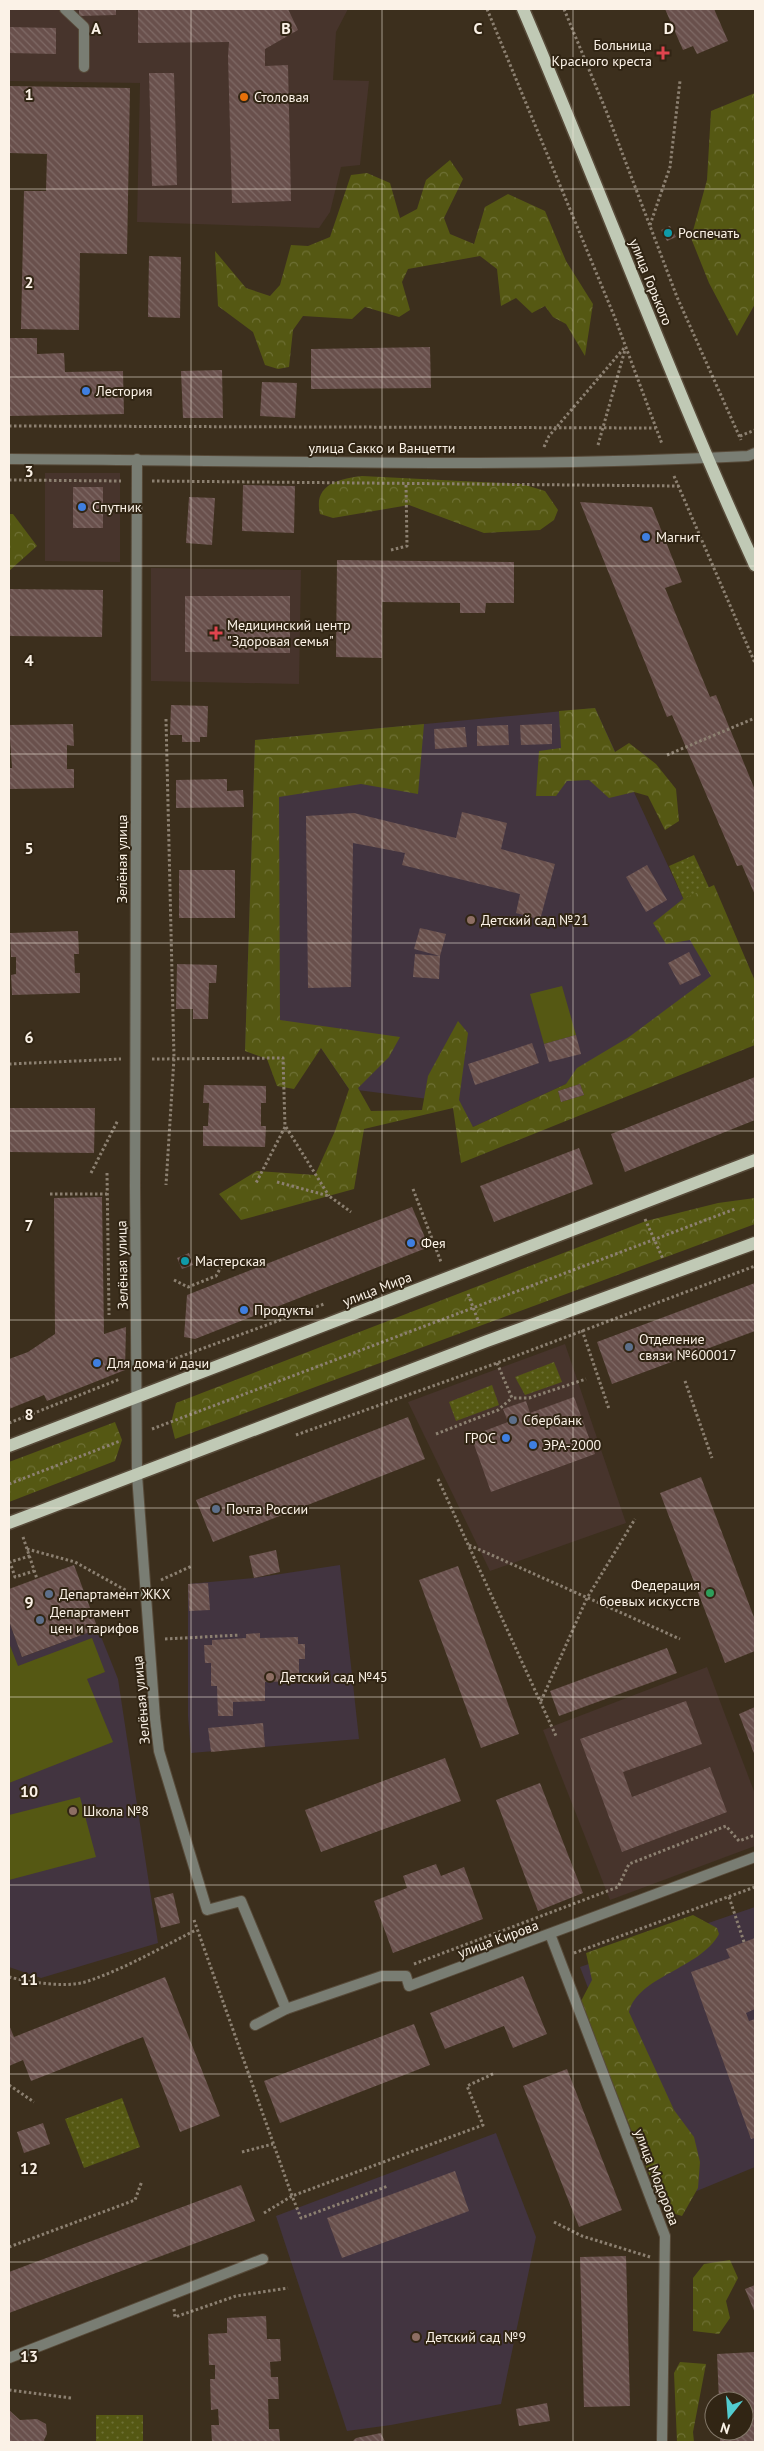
<svg xmlns="http://www.w3.org/2000/svg" width="764" height="2451" viewBox="0 0 764 2451" font-family="'PT Sans',sans-serif">
	<defs>
		<pattern id="grass-dots" width="8" height="8" patternUnits="userSpaceOnUse" patternTransform="scale(1.25)"><rect width="8" height="8" fill="#555813"/><path d="M2 2h.1M6 6h.1" fill="none" stroke="#6e7035" stroke-width="1.8" stroke-linecap="round"/></pattern>
		<pattern id="forest-crowns" width="20" height="18" patternUnits="userSpaceOnUse" patternTransform="scale(1.25)"><rect width="20" height="18" fill="#555813"/><path d="M2 6a3 3 0 1 1 6 0M12 15a3 3 0 1 1 6 0" fill="none" stroke="#6e7035"/></pattern>
		<pattern id="building-back-hatch" width="6" height="6" patternUnits="userSpaceOnUse" patternTransform="scale(1.25)"><rect width="6" height="6" fill="#69504c"/><path d="M-1 5l2 2M0 0l6 6M5-1l2 2" fill="none" stroke="#7f6a66"/></pattern>
	</defs>
	<rect width="100%" height="100%" fill="#3c2f1d"/>
	<g fill="#47342c">
		<polygon points="9,9 348,9 336,32 333,80 369,81 360,165 341,167 330,212 319,228 137,222 140,83 9,81"/>
		<polygon points="45,473 120,473 120,562 45,561"/>
		<polygon points="151,568 301,570 299,684 151,681"/>
		<polygon points="565,1344 626,1523 490,1571 408,1402"/>
		<polygon points="707,1667 755,1794 755,1846 610,1900 543,1730"/>
	</g>
	<g fill="#423440">
		<polygon points="595,708 739,1019 566,1084 473,1127 452,1102 349,1089 321,1048 245,1051 255,740"/>
		<polygon points="340,1565 359,1739 191,1753 188,1716 188,1584 254,1578"/>
		<polygon points="9,1621 22,1657 98,1629 118,1679 158,1943 41,1978 9,1967"/>
		<polygon points="755,1907 755,2167 670,2202 580,1967"/>
		<polygon points="496,2133 536,2237 501,2404 391,2425 347,2431 276,2216"/>
	</g>
	<g fill="url(#grass-dots)">
		<polygon points="694,855 728,929 702,941 669,866"/>
		<polygon points="554,1362 562,1382 525,1395 515,1377"/>
		<polygon points="492,1385 499,1405 456,1421 449,1402"/>
		<polygon points="122,2098 140,2147 84,2168 65,2119"/>
		<rect x="96" y="2415" width="47" height="27"/>
	</g>
	<g fill="url(#forest-crowns)" fill-rule="evenodd">
		<polygon points="755,93 755,304 737,336 709,283 691,238 707,180 711,111"/>
		<polygon points="450,160 463,179 444,218 450,234 474,244 485,207 508,194 545,211 566,261 593,304 585,356 566,324 553,317 545,306 532,313 516,298 501,306 497,269 480,256 408,269 402,282 410,310 399,317 365,307 352,319 303,316 293,330 289,367 278,369 265,365 253,332 218,306 215,251 246,288 270,296 280,285 291,245 308,246 330,237 351,175 367,173 390,183 400,218 417,209 426,180"/>
		<path d="M 362,476 L 522,484 L 545,491 L 558,510 L 554,520 L 540,530 L 484,533 L 409,505 L 333,518 L 320,514 C 313,484 339,479 362,476 Z"/>
		<polygon points="9,514 13,514 37,546 9,571"/>
		<polygon points="595,708 615,752 629,743 656,764 676,789 679,821 665,830 648,796 634,792 609,798 589,780 567,781 556,796 536,796 539,751 561,748 559,711"/>
		<path d="M 424,724 L 418,794 L 361,784 L 279,797 L 280,1020 L 400,1037 L 389,1057 L 358,1088 L 371,1111 L 422,1110 L 428,1076 L 458,1021 L 468,1033 L 459,1100 L 473,1127 L 566,1084 L 577,1068 L 629,1037 L 711,976 L 690,940 L 666,944 L 653,923 L 683,899 L 714,885 L 755,981 L 755,1045 L 461,1163 L 453,1108 L 364,1129 L 354,1189 L 241,1220 L 219,1194 L 257,1171 L 315,1175 L 335,1131 L 349,1089 L 321,1048 L 294,1089 L 277,1086 L 267,1059 L 245,1051 L 255,740 ZM 580,1084 L 584,1095 L 561,1102 L 558,1091 Z"/>
		<polygon points="755,1198 755,1224 175,1439 171,1423 176,1403 646,1221 718,1203"/>
		<polygon points="115,1422 122,1440 115,1461 9,1502 9,1462"/>
		<path d="M 693,1915 L 717,1928 L 719,1934 C 700,1969 638,1976 629,2012 L 674,2110 L 694,2137 L 700,2162 L 698,2188 L 682,2216 L 672,2213 L 655,2189 L 580,2003 L 592,1980 L 586,1953 Z"/>
		<polygon points="730,2260 738,2278 726,2301 730,2318 719,2334 693,2331 693,2278 704,2264"/>
		<polygon points="680,2362 706,2364 693,2432 694,2442 677,2442 674,2373"/>
	</g>
	<g fill="#555813">
		<polygon points="562,986 576,1035 544,1044 530,994"/>
		<polygon points="92,1638 105,1672 87,1679 113,1742 9,1783 9,1643 18,1666"/>
		<polygon points="80,1797 96,1857 9,1880 9,1815"/>
	</g>
	<g fill="url(#building-back-hatch)">
		<polygon points="79,9 116,9 116,15 79,16"/>
		<polygon points="138,9 288,9 298,30 265,49 265,66 288,65 291,201 232,203 228,56 229,42 138,43"/>
		<polygon points="665,9 714,9 728,41 697,54 693,46 683,50"/>
		<polygon points="9,27 56,28 56,54 9,53"/>
		<polygon points="149,73 174,73 177,185 152,186"/>
		<polygon points="9,86 130,88 127,254 80,253 79,330 21,329 24,191 46,191 47,154 9,153"/>
		<polygon points="670,226 676,237 667,241 661,230"/>
		<polygon points="149,256 181,257 180,318 148,317"/>
		<polygon points="9,338 37,338 37,354 64,353 65,372 123,371 124,414 9,416"/>
		<polygon points="430,347 431,388 311,389 311,349"/>
		<polygon points="222,370 223,418 183,418 181,371"/>
		<polygon points="262,382 297,383 295,418 260,416"/>
		<polygon points="243,485 295,486 294,533 242,531"/>
		<rect x="73" y="487" width="30" height="41"/>
		<polygon points="189,497 215,498 212,545 186,543"/>
		<polygon points="580,502 652,507 682,582 665,588 710,697 716,695 755,790 755,895 742,865 737,866 672,715 667,717"/>
		<polygon points="337,560 514,562 514,603 486,603 485,613 460,613 460,603 382,602 382,658 336,657"/>
		<polygon points="9,589 103,590 102,637 9,636"/>
		<polygon points="185,596 290,596 290,653 185,652"/>
		<polygon points="171,705 208,706 207,737 200,737 200,742 182,742 182,735 170,735"/>
		<polygon points="73,724 74,746 67,745 67,769 74,769 74,788 9,789 9,768 12,768 9,725"/>
		<polygon points="552,724 552,744 521,745 520,725"/>
		<polygon points="508,725 509,745 477,746 477,726"/>
		<polygon points="465,727 467,747 435,749 434,729"/>
		<polygon points="227,779 227,791 243,790 244,807 176,808 176,780"/>
		<polygon points="462,812 507,823 501,849 555,864 540,920 516,913 520,894 402,865 405,853 353,843 351,987 308,988 306,816 354,813 456,838"/>
		<polygon points="647,865 667,900 646,912 626,877"/>
		<rect x="179" y="870" width="56" height="48"/>
		<polygon points="420,928 446,934 440,956 439,979 413,977 415,954 440,956 414,949"/>
		<polygon points="78,931 79,954 74,954 75,973 80,973 80,993 12,995 11,975 16,974 16,957 11,957 10,933"/>
		<polygon points="689,952 701,975 680,985 668,963"/>
		<polygon points="177,964 217,965 216,983 209,983 208,1019 193,1019 193,1009 176,1009"/>
		<polygon points="576,1035 581,1054 549,1062 544,1044"/>
		<polygon points="532,1043 539,1063 475,1085 468,1064"/>
		<polygon points="755,1077 755,1120 625,1172 611,1134"/>
		<polygon points="580,1084 584,1095 561,1102 558,1091"/>
		<polygon points="204,1085 266,1086 266,1103 261,1103 261,1126 266,1126 265,1147 203,1146 203,1126 208,1126 209,1103 203,1103"/>
		<polygon points="9,1108 95,1108 94,1153 9,1152"/>
		<polygon points="579,1148 593,1184 494,1222 480,1186"/>
		<polygon points="102,1197 104,1334 126,1327 125,1370 47,1401 44,1395 9,1409 9,1359 28,1352 55,1334 54,1198"/>
		<polygon points="412,1207 429,1247 195,1339 184,1337 187,1295"/>
		<polygon points="189,1253 193,1265 182,1269 177,1258"/>
		<polygon points="755,1283 755,1331 612,1384 597,1342"/>
		<polygon points="574,1397 595,1454 491,1492 471,1436 508,1422 503,1409 526,1401 530,1413"/>
		<polygon points="408,1417 425,1459 213,1542 196,1500"/>
		<polygon points="701,1477 755,1620 755,1651 725,1663 660,1493"/>
		<polygon points="276,1550 280,1572 254,1578 249,1556"/>
		<polygon points="74,1565 98,1629 22,1657 9,1621 9,1589"/>
		<polygon points="458,1566 519,1734 481,1748 419,1580"/>
		<polygon points="208,1583 210,1610 189,1611 188,1584"/>
		<polygon points="260,1633 260,1638 298,1637 298,1644 305,1644 305,1659 299,1659 299,1681 265,1682 265,1701 233,1702 233,1716 218,1716 217,1686 211,1686 211,1663 205,1663 204,1645 212,1645 212,1640 246,1638 246,1634"/>
		<polygon points="667,1648 677,1673 559,1716 550,1691"/>
		<polygon points="686,1701 702,1744 623,1772 632,1797 710,1767 727,1812 622,1852 580,1739"/>
		<polygon points="755,1707 755,1756 739,1714"/>
		<polygon points="263,1723 265,1747 211,1752 208,1728"/>
		<polygon points="445,1758 461,1801 321,1852 305,1810"/>
		<polygon points="540,1783 583,1893 538,1911 496,1800"/>
		<polygon points="436,1864 441,1876 464,1867 483,1919 393,1953 374,1901 407,1888 403,1876"/>
		<polygon points="173,1893 180,1923 161,1928 154,1898"/>
		<polygon points="755,1938 755,2009 746,2013 749,2021 755,2019 755,2138 751,2139 691,1972 730,1958 726,1949"/>
		<polygon points="523,1976 547,2034 513,2048 504,2026 445,2049 430,2013"/>
		<polygon points="165,1977 220,2116 180,2132 143,2037 31,2081 23,2060 9,2066 9,2025 14,2037"/>
		<polygon points="414,2024 430,2065 280,2123 264,2081"/>
		<polygon points="567,2069 622,2210 579,2227 523,2086"/>
		<polygon points="43,2123 50,2144 24,2153 17,2132"/>
		<polygon points="455,2171 469,2211 342,2258 327,2218"/>
		<polygon points="241,2185 255,2221 9,2313 9,2272"/>
		<polygon points="626,2256 630,2406 584,2407 580,2257"/>
		<polygon points="755,2285 755,2313 745,2289"/>
		<polygon points="266,2316 267,2339 280,2339 281,2361 270,2362 271,2377 278,2377 279,2399 268,2399 269,2429 279,2429 280,2442 212,2442 211,2425 219,2425 218,2409 211,2410 210,2379 215,2379 215,2365 209,2365 208,2334 227,2333 227,2318"/>
		<polygon points="755,2352 755,2442 720,2442 720,2431 744,2431 744,2401 719,2401 717,2354"/>
		<polygon points="547,2403 550,2421 519,2426 516,2409"/>
		<polygon points="9,2410 20,2420 37,2419 46,2424 47,2434 44,2440 45,2442 9,2442"/>
		<polygon points="381,2433 385,2442 352,2442 356,2438"/>
	</g>
	<g fill="none" stroke-linecap="round" stroke-linejoin="round">
		<defs>
			<g id="service">
				<polyline points="65,9 84,27 84,67"/>
				<polyline points="155,1718 159,1751 207,1910 241,1901 286,2009"/>
				<polyline points="9,2358 263,2259"/>
			</g>
			<g id="minor">
				<path d="M 9,459 C 255,460 502,469 748,456 L 755,453"/>
				<polyline points="137,459 135,1186 137,1475 155,1718"/>
				<polyline points="550,1934 665,2236 662,2442"/>
				<polyline points="255,2025 286,2009 382,1976 406,1976 409,1986 755,1857"/>
			</g>
			<g id="primary">
				<path d="M 523,9 C 602,193 671,382 755,565"/>
				<polyline points="9,1446 755,1160"/>
				<polyline points="9,1523 487,1341 755,1243"/>
			</g>
		</defs>
		<use href="#service" stroke="#574a39" stroke-width="12"/>
		<use href="#minor" stroke="#574a39" stroke-width="12"/>
		<use href="#primary" stroke="#574a39" stroke-width="15"/>
		<g stroke="#8c8071" stroke-width="3" stroke-dasharray="2.5 2.5" stroke-linecap="butt">
			<polyline points="487,9 615,318 662,444"/>
			<polyline points="564,9 607,113 677,297 741,440"/>
			<polyline points="650,225 670,167 680,81"/>
			<polyline points="9,426 656,428"/>
			<polyline points="740,436 755,430"/>
			<polyline points="598,445 625,350"/>
			<polyline points="544,447 549,436 625,347"/>
			<polyline points="674,476 755,663"/>
			<polyline points="9,480 121,481"/>
			<polyline points="152,481 679,486"/>
			<polyline points="391,550 407,546 406,483"/>
			<polyline points="166,719 174,1058 166,1185"/>
			<polyline points="667,755 755,718"/>
			<polyline points="152,1059 283,1058 285,1127 256,1183"/>
			<polyline points="9,1064 121,1059"/>
			<polyline points="286,1127 329,1196"/>
			<polyline points="91,1173 118,1120"/>
			<polyline points="107,1173 109,1315"/>
			<polyline points="277,1182 329,1196 351,1212"/>
			<polyline points="413,1189 441,1262"/>
			<polyline points="50,1194 107,1194"/>
			<polyline points="645,1219 663,1259"/>
			<polyline points="174,1280 188,1287 216,1276 225,1260"/>
			<polyline points="468,1294 479,1323"/>
			<polyline points="582,1330 609,1409"/>
			<polyline points="497,1363 512,1398 529,1398 586,1379"/>
			<polyline points="152,1367 324,1304"/>
			<polyline points="685,1381 712,1458"/>
			<polyline points="9,1423 120,1379"/>
			<polyline points="152,1429 735,1209"/>
			<polyline points="436,1434 498,1410 512,1398"/>
			<polyline points="296,1435 497,1363 755,1266"/>
			<polyline points="438,1479 556,1736"/>
			<polyline points="9,1484 120,1441"/>
			<polyline points="23,1537 37,1579"/>
			<polyline points="469,1545 680,1639"/>
			<polyline points="27,1549 75,1562 127,1591"/>
			<polyline points="30,1556 10,1562 15,1577 34,1571"/>
			<polyline points="161,1580 192,1566"/>
			<polyline points="165,1639 240,1635"/>
			<polyline points="541,1701 587,1598 635,1519"/>
			<polyline points="729,1897 744,1942"/>
			<polyline points="194,1920 292,2196 483,2125 467,2086 495,2073"/>
			<polyline points="574,1953 755,1887"/>
			<polyline points="414,1964 618,1887 629,1864 726,1826 739,1841 755,1835"/>
			<path d="M 9,1977 C 30,1982 63,1988 85,1982 C 123,1970 160,1948 196,1930"/>
			<polyline points="9,2085 34,2102"/>
			<polyline points="242,2152 273,2144"/>
			<polyline points="264,2213 292,2196 301,2218 388,2186"/>
			<polyline points="554,2222 582,2236 650,2257"/>
			<polyline points="9,2247 135,2200 142,2181"/>
			<polyline points="174,2309 175,2317 236,2296 288,2288"/>
			<polyline points="9,2390 71,2398"/>
		</g>
		<use href="#service" stroke="#797d73" stroke-width="10"/>
		<use href="#minor" stroke="#797d73" stroke-width="10"/>
		<use href="#primary" stroke="#c0c9b5" stroke-width="12"/>
	</g>
	<path fill="none" stroke="#fbf2e7" stroke-width="1" stroke-opacity="0.55" d="M 191,9 L 191,2442M 382,9 L 382,2442M 573,9 L 573,2442M 9,189 L 755,189M 9,377 L 755,377M 9,566 L 755,566M 9,754 L 755,754M 9,943 L 755,943M 9,1131 L 755,1131M 9,1320 L 755,1320M 9,1508 L 755,1508M 9,1697 L 755,1697M 9,1885 L 755,1885M 9,2074 L 755,2074M 9,2262 L 755,2262"/>
	<g fill="#e0444e" stroke="#312514" stroke-width="2">
		<path d="M660.5 45.5h5v5h5v5h-5v5h-5v-5h-5v-5h5z"/>
		<path d="M213.5 625.5h5v5h5v5h-5v5h-5v-5h-5v-5h5z"/>
	</g>
	<circle fill="#e8710a" stroke="#312514" stroke-width="2" cx="244" cy="97" r="5"/>
	<g fill="#0f9aa8" stroke="#312514" stroke-width="2">
		<circle cx="668" cy="233" r="5"/>
		<circle cx="185" cy="1261" r="5"/>
	</g>
	<g fill="#3f7fe0" stroke="#312514" stroke-width="2">
		<circle cx="86" cy="391" r="5"/>
		<circle cx="82" cy="507" r="5"/>
		<circle cx="646" cy="537" r="5"/>
		<circle cx="411" cy="1243" r="5"/>
		<circle cx="244" cy="1310" r="5"/>
		<circle cx="97" cy="1363" r="5"/>
		<circle cx="506" cy="1438" r="5"/>
		<circle cx="533" cy="1445" r="5"/>
	</g>
	<g fill="#8d6e63" stroke="#312514" stroke-width="2">
		<circle cx="471" cy="920" r="5"/>
		<circle cx="270" cy="1677" r="5"/>
		<circle cx="73" cy="1811" r="5"/>
		<circle cx="416" cy="2337" r="5"/>
	</g>
	<g fill="#5c6f8a" stroke="#312514" stroke-width="2">
		<circle cx="629" cy="1347" r="5"/>
		<circle cx="513" cy="1420" r="5"/>
		<circle cx="216" cy="1509" r="5"/>
		<circle cx="49" cy="1594" r="5"/>
		<circle cx="40" cy="1620" r="5"/>
	</g>
	<circle fill="#2e9e5b" stroke="#312514" stroke-width="2" cx="710" cy="1593" r="5"/>
	<g text-anchor="middle" dominant-baseline="central" stroke-width="4" stroke-linejoin="round" paint-order="stroke">
		<g font-size="14" fill="#fbf2e7" stroke="#312514" text-anchor="start">
			<text x="652" y="45" text-anchor="end">Больница<tspan x="652" dy="16">Красного креста</tspan></text>
			<text x="254" y="97">Столовая</text>
			<text x="678" y="233">Роспечать</text>
			<text x="96" y="391">Лестория</text>
			<text x="92" y="507">Спутник</text>
			<text x="656" y="537">Магнит</text>
			<text x="227" y="625">Медицинский центр<tspan x="227" dy="16">"Здоровая семья"</tspan></text>
			<text x="481" y="920">Детский сад №21</text>
			<text x="421" y="1243">Фея</text>
			<text x="195" y="1261">Мастерская</text>
			<text x="254" y="1310">Продукты</text>
			<text x="639" y="1339">Отделение<tspan x="639" dy="16">связи №600017</tspan></text>
			<text x="107" y="1363">Для дома и дачи</text>
			<text x="523" y="1420">Сбербанк</text>
			<text x="496" y="1438" text-anchor="end">ГРОС</text>
			<text x="543" y="1445">ЭРА-2000</text>
			<text x="226" y="1509">Почта России</text>
			<text x="700" y="1585" text-anchor="end">Федерация<tspan x="700" dy="16">боевых искусств</tspan></text>
			<text x="59" y="1594">Департамент ЖКХ</text>
			<text x="50" y="1612">Департамент<tspan x="50" dy="16">цен и тарифов</tspan></text>
			<text x="280" y="1677">Детский сад №45</text>
			<text x="83" y="1811">Школа №8</text>
			<text x="426" y="2337">Детский сад №9</text>
		</g>
		<g font-size="14" fill="#fbf2e7" stroke="#312514">
			<text transform="translate(651 282) rotate(68)">улица Горького</text>
			<text x="382" y="448">улица Сакко и Ванцетти</text>
			<text transform="translate(122 859) rotate(-90)">Зелёная улица</text>
			<text transform="translate(122 1265) rotate(-91)">Зелёная улица</text>
			<text transform="translate(377 1289) rotate(-21)">улица Мира</text>
			<text transform="translate(141 1700) rotate(-95)">Зелёная улица</text>
			<text transform="translate(498 1939) rotate(-20)">улица Кирова</text>
			<text transform="translate(657 2177) rotate(69)">улица Модорова</text>
		</g>
	</g>
	<g font-size="16" text-anchor="middle" font-weight="bold" fill="#fbf2e7" stroke="#312514" stroke-width="4" stroke-linejoin="round" paint-order="stroke">
		<text x="96" y="34">A</text>
		<text x="286" y="34">B</text>
		<text x="478" y="34">C</text>
		<text x="669" y="34">D</text>
		<text x="29" y="100">1</text>
		<text x="29" y="288">2</text>
		<text x="29" y="477">3</text>
		<text x="29" y="666">4</text>
		<text x="29" y="854">5</text>
		<text x="29" y="1043">6</text>
		<text x="29" y="1231">7</text>
		<text x="29" y="1420">8</text>
		<text x="29" y="1608">9</text>
		<text x="29" y="1797">10</text>
		<text x="29" y="1985">11</text>
		<text x="29" y="2174">12</text>
		<text x="29" y="2362">13</text>
	</g>
	<rect width="764" height="2451" fill="none" stroke="#fbf2e7" stroke-width="20"/>
	<g transform="translate(729 2416) rotate(197)"><circle r="24" fill="#312514" stroke="#827768"/>
	<path d="M0-4L9 19L0 12L-9 19Z" fill="#52ccd0"/>
	<text y="-8" font-size="14" font-weight="bold" text-anchor="middle" fill="#fbf2e7">N</text>
	</g>
</svg>
